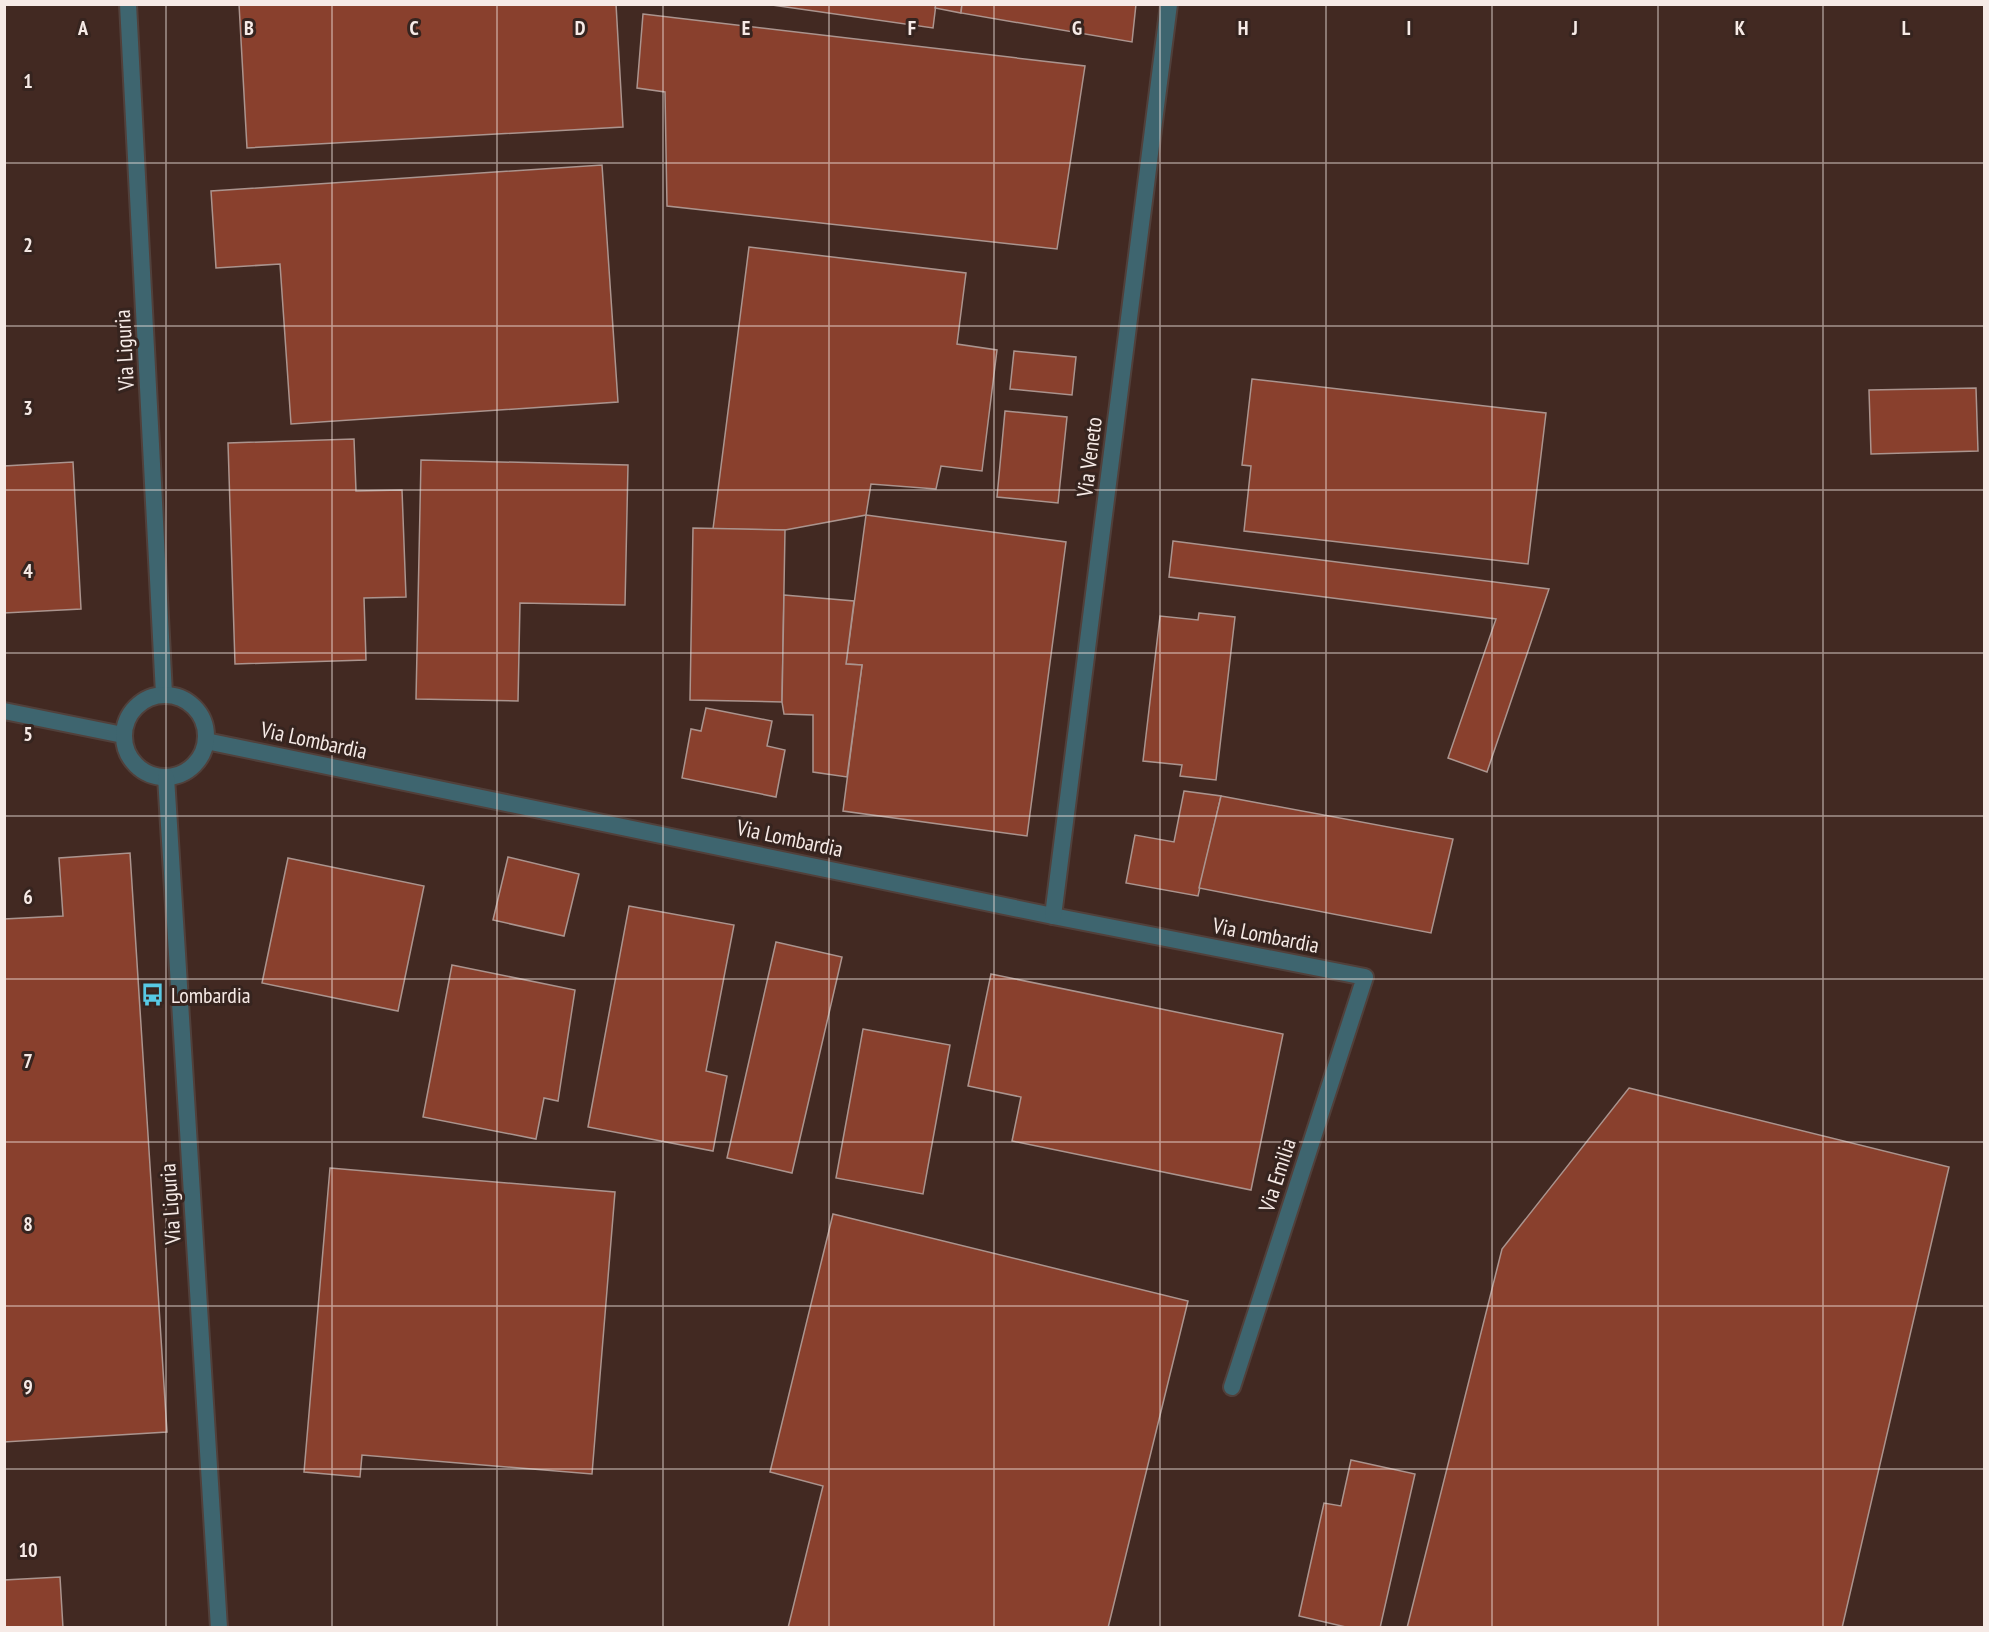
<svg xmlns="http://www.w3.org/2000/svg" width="1989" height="1632" viewBox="0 0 1989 1632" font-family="'PT Sans Narrow',sans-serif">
	<rect width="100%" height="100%" fill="#36241f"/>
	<rect fill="#422922" x="5" y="5" width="1979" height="1622"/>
	<g fill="#89402d" stroke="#ab948e" stroke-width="1.5">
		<polygon points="239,4 616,4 623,127 247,148"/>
		<polygon points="765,4 936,4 933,28"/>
		<polygon points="936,4 962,4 961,13 935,8"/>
		<polygon points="962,4 1136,4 1132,42 961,13"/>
		<polygon points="643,14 1085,66 1057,249 667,206 665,92 637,88"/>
		<polygon points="602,165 618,402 291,424 280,264 216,268 211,191"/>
		<polygon points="749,247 966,273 957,344 997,350 982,471 941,466 936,489 871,484 866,515 785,530 713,529"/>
		<polygon points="1014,351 1076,357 1072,395 1010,389"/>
		<polygon points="1252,379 1546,413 1528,564 1244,531 1251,466 1242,465"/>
		<polygon points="1976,388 1978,451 1871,454 1869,390"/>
		<polygon points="1005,411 1067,417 1058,503 997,497"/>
		<polygon points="354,439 356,491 402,490 406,597 364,598 366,660 235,664 228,443"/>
		<polygon points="421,460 628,465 625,605 520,603 518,701 416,699"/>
		<polygon points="73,462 81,609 4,613 4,466"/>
		<polygon points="866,515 1066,542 1027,836 843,811 862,665 846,664"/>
		<polygon points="693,528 785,530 782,702 690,700"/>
		<polygon points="1173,541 1549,589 1487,772 1448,758 1496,619 1169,577"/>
		<polygon points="784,595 854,601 846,664 862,665 847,777 813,772 813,715 784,714 782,702"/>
		<polygon points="1199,613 1235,617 1216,780 1180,776 1182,765 1143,761 1160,616 1198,620"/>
		<polygon points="706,708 772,721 767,746 785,750 776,797 682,778 691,729 701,731"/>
		<polygon points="1184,791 1221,796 1198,896 1126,883 1135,835 1174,842"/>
		<polygon points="1221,796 1453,839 1431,933 1199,888"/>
		<polygon points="130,853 167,1432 4,1442 4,919 63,916 59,858"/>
		<polygon points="508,857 579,874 564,936 493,920"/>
		<polygon points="288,858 424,886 398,1011 262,983"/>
		<polygon points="629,906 734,925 706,1071 727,1076 713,1151 588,1127"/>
		<polygon points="776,942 842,957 792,1173 727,1158"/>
		<polygon points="452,965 575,990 558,1101 544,1098 536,1139 423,1117"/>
		<polygon points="991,974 1283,1034 1251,1190 1012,1141 1021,1097 968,1086"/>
		<polygon points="863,1029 950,1045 923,1194 836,1178"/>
		<polygon points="1629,1088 1949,1167 1842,1628 1407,1628 1502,1249"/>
		<polygon points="330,1168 615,1192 592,1474 362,1455 360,1477 304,1472"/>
		<polygon points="833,1214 1188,1301 1108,1628 788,1628 823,1486 770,1472"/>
		<polygon points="1351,1460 1415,1474 1380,1628 1350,1628 1299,1616 1324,1503 1341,1506"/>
		<polygon points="60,1577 63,1628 4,1628 4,1580"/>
	</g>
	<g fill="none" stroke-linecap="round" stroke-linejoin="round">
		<defs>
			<g id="minor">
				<polyline points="4,711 123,735"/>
				<polyline points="206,741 1053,916 1365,977 1232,1387"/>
				<polyline points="1053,916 1169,4"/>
			</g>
			<g id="tertiary">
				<polyline points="128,4 164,694"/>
				<circle cx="165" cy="736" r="41"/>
				<polyline points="166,777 219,1628"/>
			</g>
		</defs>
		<use href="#minor" stroke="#51403b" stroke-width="20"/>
		<use href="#tertiary" stroke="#51403b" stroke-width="20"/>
		<use href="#minor" stroke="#3e656f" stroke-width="16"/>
		<use href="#tertiary" stroke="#3e656f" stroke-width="16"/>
	</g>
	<path fill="none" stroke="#f6eae6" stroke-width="1.5" stroke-opacity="0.55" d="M 166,4 L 166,1628M 332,4 L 332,1628M 497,4 L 497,1628M 663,4 L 663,1628M 829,4 L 829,1628M 994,4 L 994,1628M 1160,4 L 1160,1628M 1326,4 L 1326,1628M 1492,4 L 1492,1628M 1658,4 L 1658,1628M 1823,4 L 1823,1628M 4,163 L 1984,163M 4,326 L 1984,326M 4,490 L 1984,490M 4,653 L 1984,653M 4,816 L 1984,816M 4,979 L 1984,979M 4,1142 L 1984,1142M 4,1306 L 1984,1306M 4,1469 L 1984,1469"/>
	<defs>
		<symbol id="bus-bare" viewBox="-9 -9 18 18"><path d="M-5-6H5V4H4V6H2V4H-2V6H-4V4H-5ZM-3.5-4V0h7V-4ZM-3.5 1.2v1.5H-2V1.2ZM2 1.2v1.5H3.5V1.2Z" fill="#58c9e4" stroke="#36241f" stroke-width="2.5" paint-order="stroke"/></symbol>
	</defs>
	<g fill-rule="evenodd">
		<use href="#bus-bare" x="136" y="978" width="33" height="33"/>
	</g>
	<g text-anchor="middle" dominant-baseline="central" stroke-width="6" stroke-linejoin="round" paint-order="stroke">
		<g font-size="22" fill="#f6eae6" stroke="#36241f">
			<text transform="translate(124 350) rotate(-93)">Via Liguria</text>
			<text transform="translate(1089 457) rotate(-83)">Via Veneto</text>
			<text transform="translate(314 740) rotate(12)">Via Lombardia</text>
			<text transform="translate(790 838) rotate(12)">Via Lombardia</text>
			<text transform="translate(1266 935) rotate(11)">Via Lombardia</text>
			<text transform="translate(1277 1175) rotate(-72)">Via Emilia</text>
			<text transform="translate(170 1204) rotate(-94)">Via Liguria</text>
		</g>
		<g font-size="22" fill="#f6eae6" stroke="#36241f" text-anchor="start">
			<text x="171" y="995">Lombardia</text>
		</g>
	</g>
	<g font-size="20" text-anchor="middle" font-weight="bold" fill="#f6eae6" stroke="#36241f" stroke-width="6" stroke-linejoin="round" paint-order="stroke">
		<text x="83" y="35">A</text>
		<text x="249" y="35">B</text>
		<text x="414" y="35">C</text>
		<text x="580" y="35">D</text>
		<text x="746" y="35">E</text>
		<text x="912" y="35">F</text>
		<text x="1077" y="35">G</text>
		<text x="1243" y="35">H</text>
		<text x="1409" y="35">I</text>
		<text x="1575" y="35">J</text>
		<text x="1740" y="35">K</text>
		<text x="1906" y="35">L</text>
		<text x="28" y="88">1</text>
		<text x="28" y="252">2</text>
		<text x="28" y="415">3</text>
		<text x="28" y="578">4</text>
		<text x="28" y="741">5</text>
		<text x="28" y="904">6</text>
		<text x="28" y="1068">7</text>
		<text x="28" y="1231">8</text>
		<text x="28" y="1394">9</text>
		<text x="28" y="1557">10</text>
	</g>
	<rect width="1989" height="1632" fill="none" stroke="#f6eae6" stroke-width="12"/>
</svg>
